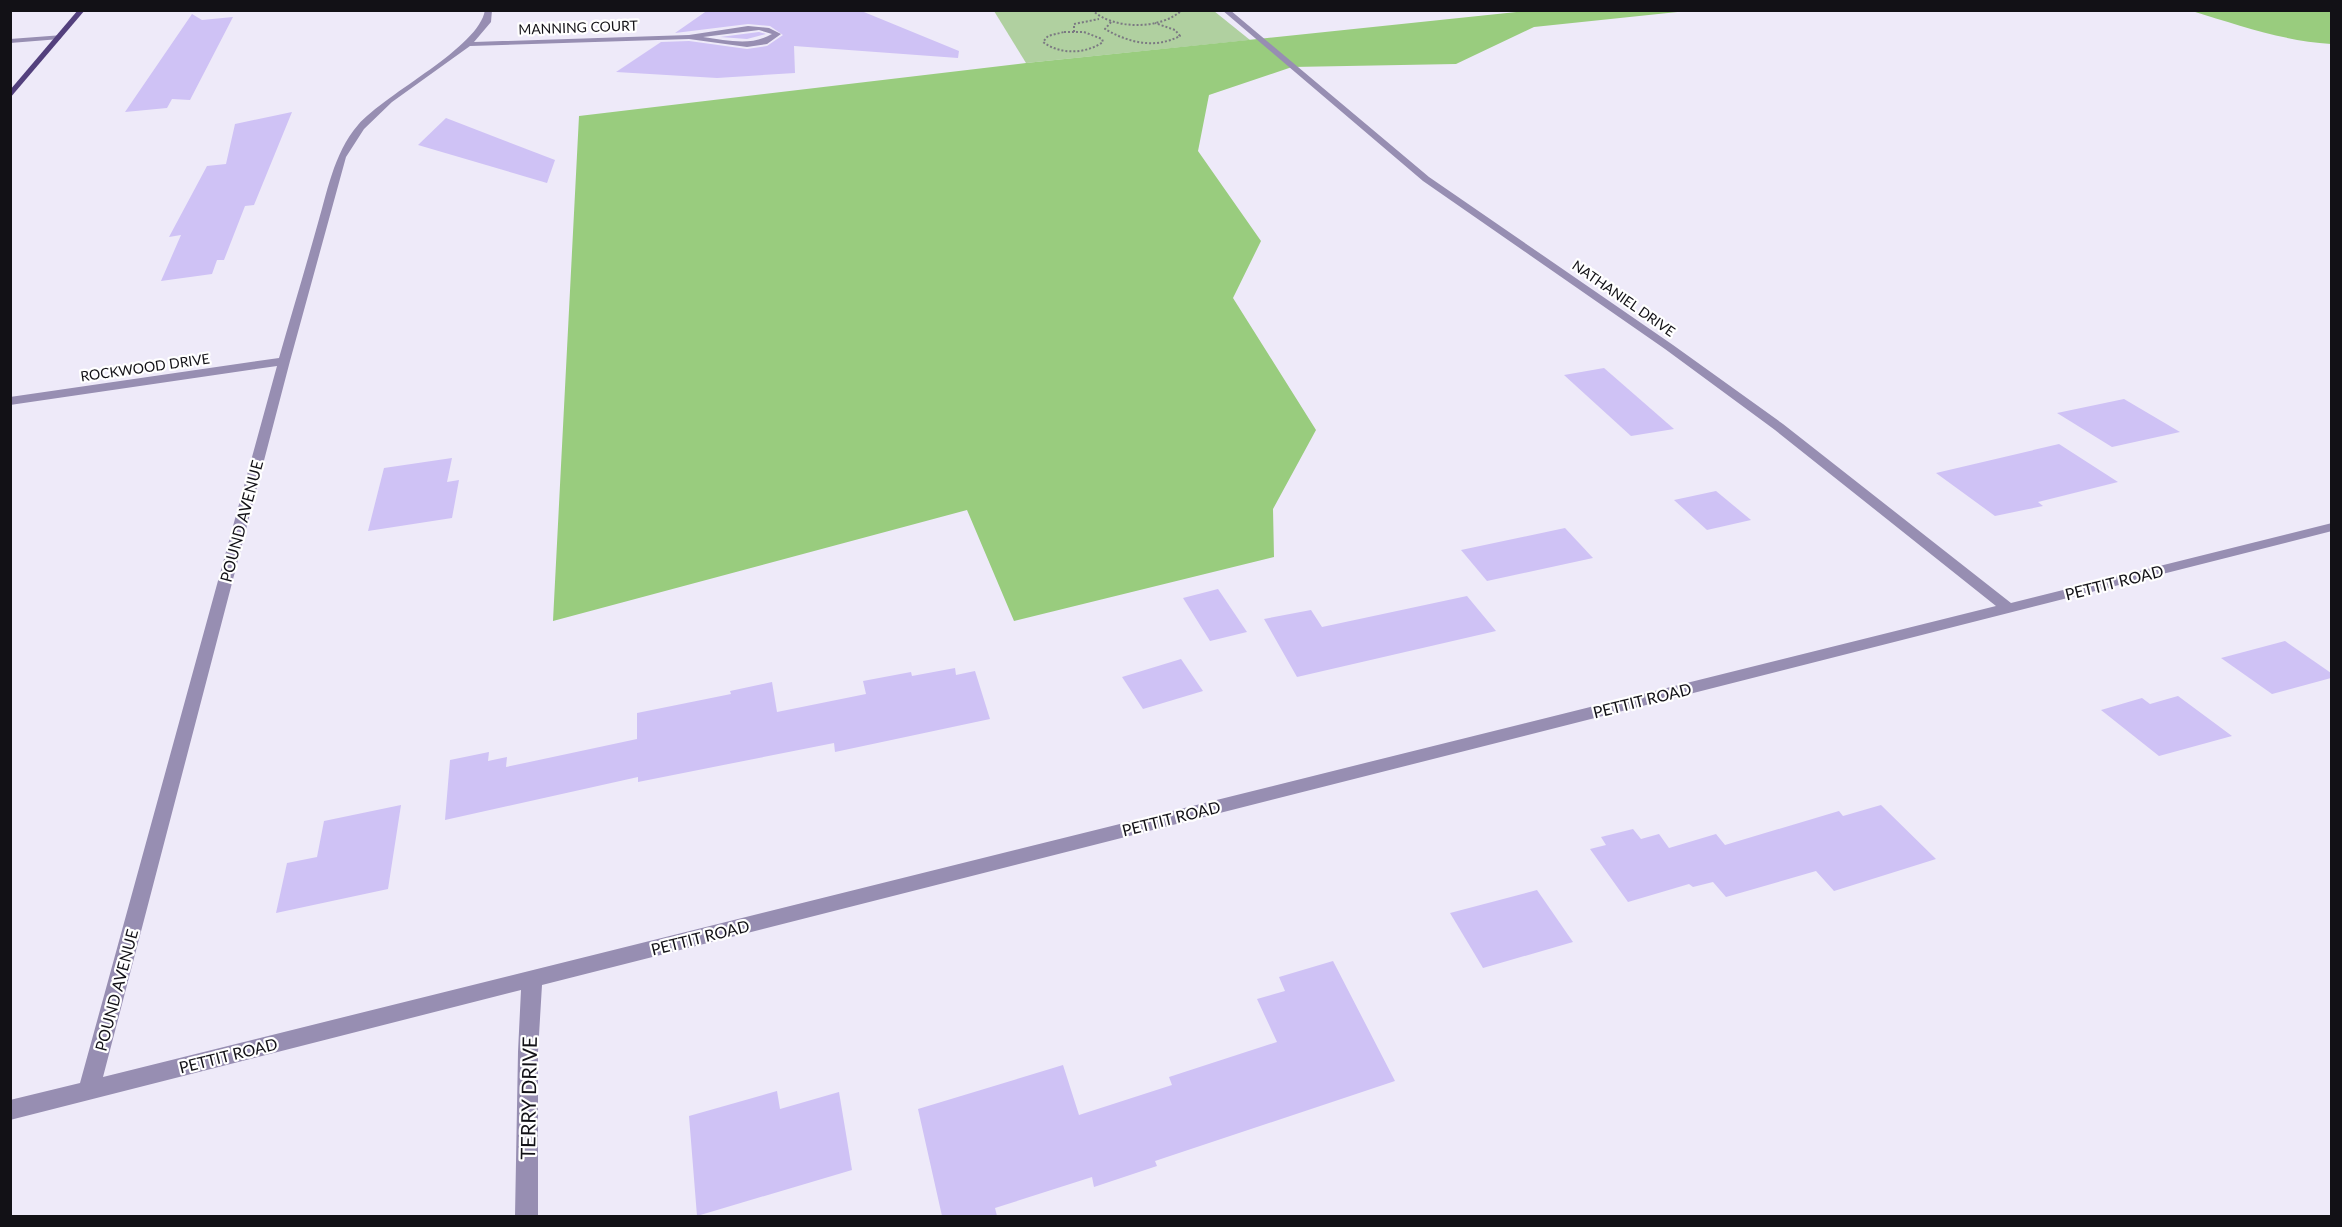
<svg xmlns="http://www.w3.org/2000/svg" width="2342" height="1227" viewBox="0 0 2342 1227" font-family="Lato,sans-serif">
	<rect width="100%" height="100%" fill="#eeeaf9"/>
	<polygon fill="#b0d0a0" points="994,11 1214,11 1250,40 1026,63"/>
	<g fill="#99cc7e">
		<polygon points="1527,11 1687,11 1534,27 1456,64 1292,67 1209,95 1198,151 1261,241 1233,298 1316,430 1273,509 1274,557 1014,621 967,510 553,621 579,116 1026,63"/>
		<path d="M 2192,11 L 2331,11 L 2331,44 C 2283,41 2238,25 2192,11 Z"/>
	</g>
	<g fill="#cfc2f5">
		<polygon points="708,10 859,10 959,51 958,58 794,46 795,73 717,78 616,72 661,42 689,41 747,49 767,46 783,35 770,26 748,24 675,33"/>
		<polygon points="192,14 202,20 233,17 190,100 172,99 167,108 125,112"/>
		<polygon points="759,32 766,34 747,39 720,37"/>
		<polygon points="292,112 254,205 245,206 224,260 217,260 212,274 161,281 181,235 169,237 207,166 226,164 235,124"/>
		<polygon points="446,118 555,160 547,183 418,145"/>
		<polygon points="1604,368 1674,429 1631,436 1564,375"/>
		<polygon points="2124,399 2180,432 2112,447 2057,413"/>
		<polygon points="2059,444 2118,482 2038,502 2043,506 1995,516 1936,473"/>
		<polygon points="452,458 447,482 459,480 452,518 368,531 384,468"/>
		<polygon points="1716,491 1751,520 1707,530 1674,500"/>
		<polygon points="1565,528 1593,558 1487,581 1461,550"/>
		<polygon points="1218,589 1247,632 1210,641 1183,598"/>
		<polygon points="1467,596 1496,631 1297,677 1264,619 1311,610 1322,627"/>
		<polygon points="2285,641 2331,673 2331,678 2272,694 2221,658"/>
		<polygon points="1181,659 1203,691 1143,709 1122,677"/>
		<polygon points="955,668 956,675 975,671 990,719 835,752 834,743 638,782 638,777 445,820 450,760 489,752 488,761 507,757 506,767 637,739 637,713 731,694 730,691 772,682 777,712 866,694 863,681 911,672 912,676"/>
		<polygon points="2178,696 2232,736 2159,756 2101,710 2142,698 2150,704"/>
		<polygon points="401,805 388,889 276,913 287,863 317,857 324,821"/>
		<polygon points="1881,805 1936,859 1834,891 1816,871 1726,897 1713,882 1693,887 1689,884 1628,902 1590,849 1606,845 1601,837 1633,829 1641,839 1659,834 1669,848 1716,834 1725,845 1839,811 1843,816"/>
		<polygon points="1537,890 1573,942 1483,968 1450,913"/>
		<polygon points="1333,961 1395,1081 1155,1161 1157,1166 1094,1187 1092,1177 995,1208 997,1216 942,1216 918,1109 1063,1065 1079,1115 1172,1085 1169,1077 1277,1042 1257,999 1285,991 1279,977"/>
		<polygon points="777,1091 780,1109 839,1092 852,1170 697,1216 689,1116"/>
	</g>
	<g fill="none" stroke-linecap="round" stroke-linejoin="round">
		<g stroke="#7b7982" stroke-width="2" stroke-dasharray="2 2" stroke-linecap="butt">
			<path d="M 1092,10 C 1113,30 1161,30 1182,10"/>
			<path d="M 1111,22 L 1105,29 C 1129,43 1155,49 1180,36 L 1175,30 L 1155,23"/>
			<path d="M 1064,32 L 1084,32 L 1102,39 L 1103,42 C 1086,54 1060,55 1043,42 L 1048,36 Z"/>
			<polyline points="1074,32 1074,24 1099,19"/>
		</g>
		<g fill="#978eb2" fill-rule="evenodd">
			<path d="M 485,10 L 492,10 L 491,22 L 474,42 L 689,35 L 748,26 L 769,28 L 781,34 L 767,44 L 747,47 L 689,39 L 470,46 L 392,102 L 364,129 L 346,157 L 290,361 L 103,1077 L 1996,606 L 1775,430 L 1665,349 L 1423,181 L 1222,10 L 1230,10 L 1429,177 L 1673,345 L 1783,424 L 2011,603 L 2332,523 L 2332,531 L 542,985 L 538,1052 L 538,1216 L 515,1216 L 518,1052 L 521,990 L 10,1120 L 10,1100 L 80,1083 L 277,366 L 10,405 L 10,397 L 279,358 C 291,316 304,273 316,230 C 327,194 333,154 358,125 C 387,92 479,48 485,10 ZM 759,30 L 772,34 C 750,47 727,40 703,37 Z"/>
			<polygon points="63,35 60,39 10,43 10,39"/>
		</g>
		<polygon fill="#53407d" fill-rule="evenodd" points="78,10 85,10 10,98 10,90"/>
	</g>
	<g text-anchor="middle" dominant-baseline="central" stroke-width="4.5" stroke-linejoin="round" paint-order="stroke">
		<g font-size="14" fill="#121116" stroke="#fff">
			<text transform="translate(578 27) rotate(-2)">MANNING COURT</text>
			<text transform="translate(1624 298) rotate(35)">NATHANIEL DRIVE</text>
			<text transform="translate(145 367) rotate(-8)">ROCKWOOD DRIVE</text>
		</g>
		<g font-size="16" fill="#121116" stroke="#fff">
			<text transform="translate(241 521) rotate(-75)">POUND AVENUE</text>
			<text transform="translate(2114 582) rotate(-14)">PETTIT ROAD</text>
			<text transform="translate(1642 700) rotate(-14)">PETTIT ROAD</text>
			<text transform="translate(1171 818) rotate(-14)">PETTIT ROAD</text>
			<text transform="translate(700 937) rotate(-14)">PETTIT ROAD</text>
			<text transform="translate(116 990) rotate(-75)">POUND AVENUE</text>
			<text transform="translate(228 1055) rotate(-14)">PETTIT ROAD</text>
		</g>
		<g font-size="20" fill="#121116" stroke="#fff">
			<text transform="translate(528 1098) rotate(-89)">TERRY DRIVE</text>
		</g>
	</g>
	<rect width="2342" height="1227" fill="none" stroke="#121116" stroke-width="24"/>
</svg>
